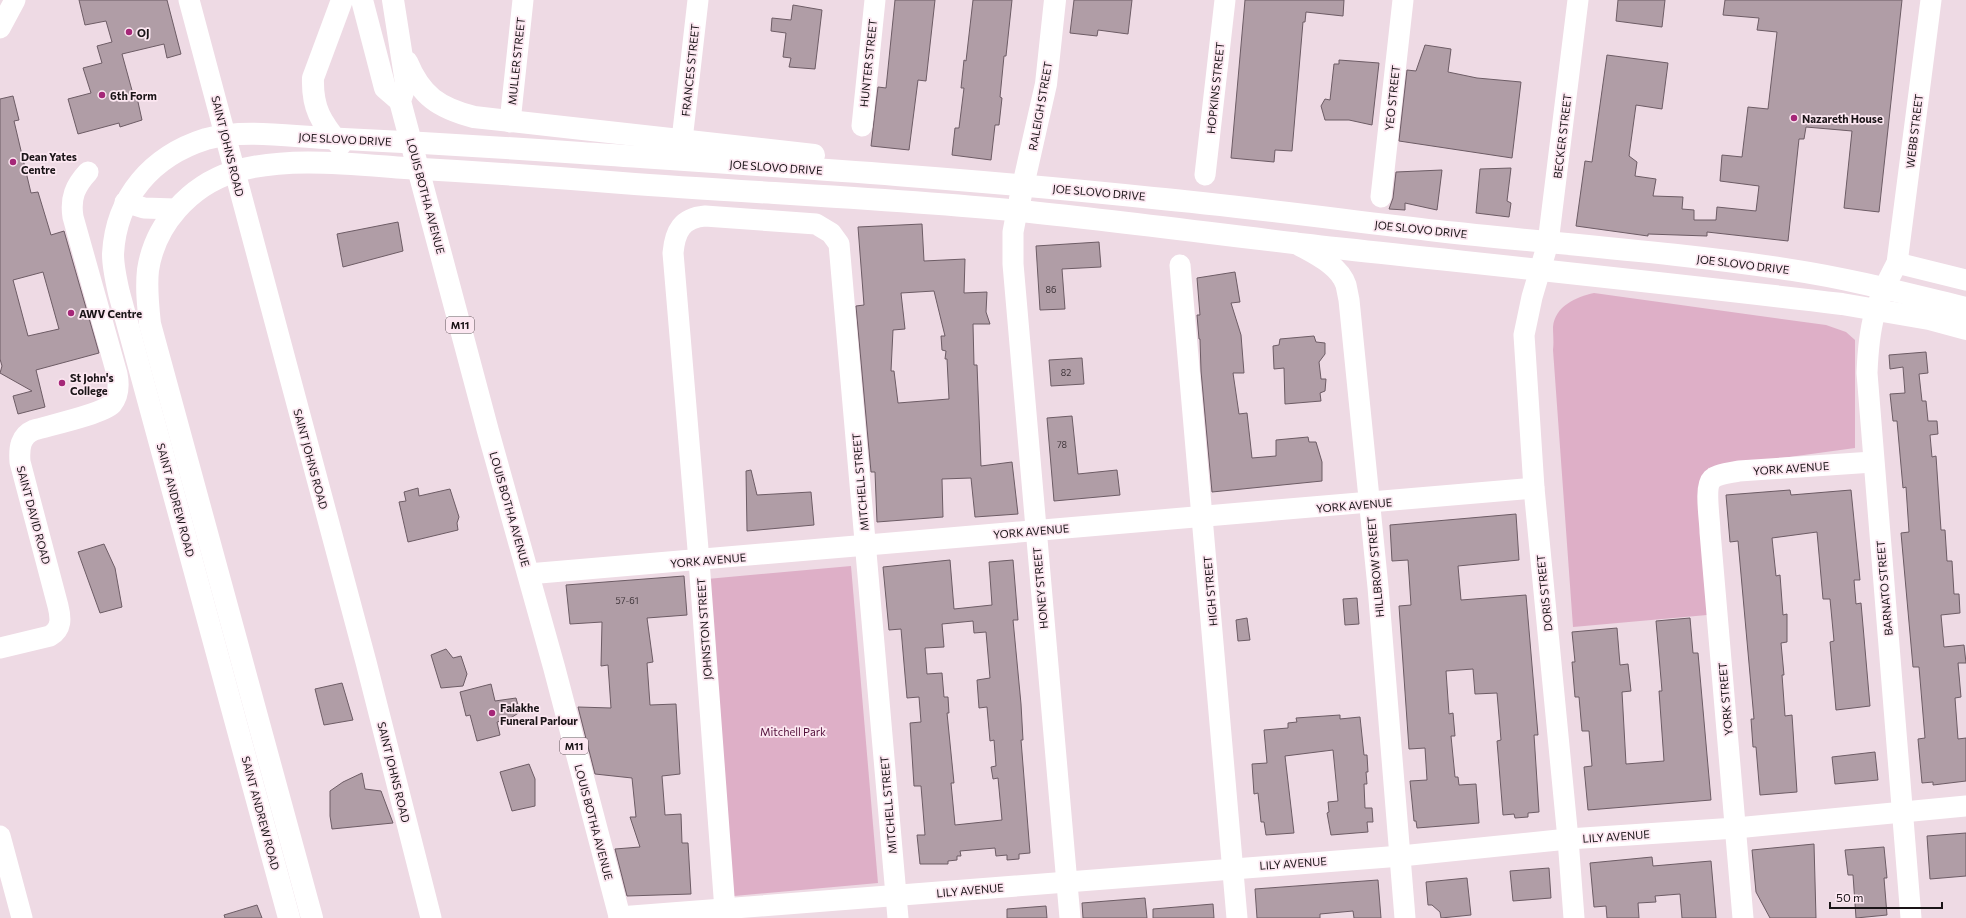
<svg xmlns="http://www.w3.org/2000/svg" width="1966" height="918" viewBox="0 0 1966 918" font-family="Commissioner,sans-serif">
	<rect width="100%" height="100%" fill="#eedae4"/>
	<g fill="#deafc7">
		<path d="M 1594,293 L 1826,325 L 1846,332 L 1855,340 L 1855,448 L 1708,468 L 1707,615 L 1573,627 L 1553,350 C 1554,342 1553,335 1553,327 C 1555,306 1576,297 1594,293 Z"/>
		<polygon points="851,566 878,883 734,896 707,579"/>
	</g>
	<g fill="#b09da6" stroke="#6d5c65" fill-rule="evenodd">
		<polygon points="79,0 167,0 181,54 167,58 164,44 122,54 133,94 136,93 142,120 120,127 119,123 78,134 68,99 91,93 83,68 102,63 97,46 112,42 106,21 85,25"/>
		<polygon points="895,0 935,0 926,81 918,80 909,150 871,146 878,87 886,88"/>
		<polygon points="973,0 1012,0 1006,56 1004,56 1000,97 1002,98 999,125 995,125 991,160 952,155 955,128 959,128 964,88 961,88 964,60 966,61"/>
		<polygon points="1074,0 1132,0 1128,34 1098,30 1097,36 1070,33"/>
		<polygon points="1245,0 1344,0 1343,16 1306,12 1305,22 1303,22 1292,151 1275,150 1274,162 1231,158"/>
		<polygon points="1618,0 1665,0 1662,27 1616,21"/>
		<polygon points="1725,0 1902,0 1879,212 1844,208 1852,131 1806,127 1804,139 1799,139 1788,241 1707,232 1707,236 1648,234 1648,236 1576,226 1585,161 1592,162 1607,55 1668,63 1662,109 1636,105 1629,156 1637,162 1635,176 1656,179 1653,196 1683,197 1682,209 1694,210 1694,220 1716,220 1717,207 1756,211 1759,186 1720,181 1722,155 1742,157 1748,107 1768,109 1777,32 1757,30 1759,18 1723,15"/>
		<polygon points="793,5 822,10 815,69 789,67 791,58 783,57 786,33 771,31 772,18 791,20"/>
		<polygon points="1425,45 1451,49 1448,72 1477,78 1521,82 1512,158 1399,141 1407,70 1416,71"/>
		<polygon points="1339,60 1379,63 1372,125 1349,120 1325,120 1321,106 1325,99 1330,100 1334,64 1339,64"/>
		<path d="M 13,96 L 19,120 L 14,121 L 31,193 L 38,192 L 51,235 L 64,231 L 99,353 L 36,370 L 45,407 L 18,414 L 13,396 L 32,391 L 0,373 L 2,366 L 0,359 L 0,99 ZM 43,272 L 59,329 L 28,336 L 13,280 Z"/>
		<polygon points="1511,168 1507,201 1511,203 1509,217 1476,213 1480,169"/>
		<polygon points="1442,170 1437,210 1405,203 1405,210 1389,209 1393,198 1396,172"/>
		<polygon points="398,222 403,251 343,267 337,234"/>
		<path d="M 922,224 L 924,261 L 965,259 L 964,293 L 987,292 L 986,312 L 990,324 L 973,324 L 974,365 L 977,365 L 981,466 L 1012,462 L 1018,514 L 975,517 L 971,478 L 942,479 L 943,517 L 877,522 L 875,472 L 871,472 L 856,306 L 864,305 L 858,227 ZM 934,291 L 945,336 L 941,336 L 942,350 L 946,351 L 945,359 L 947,359 L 949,399 L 898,403 L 894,371 L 891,371 L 893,330 L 905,329 L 901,293 Z"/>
		<polygon points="1099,242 1101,267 1062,269 1065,309 1040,310 1036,246"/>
		<polygon points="1235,272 1240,302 1231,303 1241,335 1244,373 1233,373 1239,414 1247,413 1252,458 1276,456 1276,440 1308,437 1309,442 1316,442 1322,462 1322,481 1212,492 1201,371 1200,339 1199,339 1197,315 1200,315 1197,278"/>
		<polygon points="1314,336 1316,342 1325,343 1325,354 1319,362 1321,379 1326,379 1325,391 1320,393 1321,401 1285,404 1284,368 1274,369 1273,346 1279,345 1280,339"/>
		<polygon points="1926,352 1928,373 1919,374 1922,401 1926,401 1928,421 1937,421 1938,434 1930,435 1932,457 1936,456 1941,530 1945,530 1947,561 1952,561 1954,594 1959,594 1960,613 1941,615 1944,647 1964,645 1966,663 1958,663 1961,697 1955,698 1958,739 1966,738 1966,781 1933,785 1933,782 1922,783 1918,739 1925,738 1919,667 1913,667 1901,533 1909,532 1906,487 1903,488 1897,421 1893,421 1890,394 1905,393 1903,367 1890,369 1889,355"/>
		<polygon points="1082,358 1084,384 1051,386 1049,360"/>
		<polygon points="1072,416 1078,474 1117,470 1120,495 1054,501 1047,418"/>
		<polygon points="751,470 757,495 811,492 814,525 747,531 746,471"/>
		<polygon points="418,488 419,496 450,489 459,517 457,523 458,530 408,542 399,502 406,501 404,492"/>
		<polygon points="1790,490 1791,495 1851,490 1860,580 1854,580 1856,604 1861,603 1870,706 1836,710 1830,642 1834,641 1830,599 1823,599 1817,532 1772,538 1776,576 1780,575 1783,615 1787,614 1787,642 1781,643 1784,675 1782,675 1785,716 1792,715 1797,792 1760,795 1756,747 1753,747 1751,719 1754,719 1738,541 1730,542 1726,495"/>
		<polygon points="1516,514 1519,560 1458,566 1461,600 1526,595 1538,735 1534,735 1539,812 1528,813 1528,817 1515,818 1514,814 1503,815 1497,741 1501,740 1497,693 1475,694 1473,669 1446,671 1449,714 1453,713 1455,736 1451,736 1455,777 1458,777 1459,785 1476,784 1479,823 1417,828 1416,821 1414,821 1410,781 1427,780 1425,748 1409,749 1399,606 1411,605 1408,560 1392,561 1390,525"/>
		<polygon points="104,544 115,568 122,607 100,613 78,552"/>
		<path d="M 950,560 L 954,609 L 992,605 L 989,562 L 1013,560 L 1018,620 L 1013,620 L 1021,704 L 1023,740 L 1021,740 L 1030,853 L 1019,854 L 1019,859 L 1007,860 L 1007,855 L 996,856 L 995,848 L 960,851 L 961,856 L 957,856 L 957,860 L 948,861 L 948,864 L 920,864 L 917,835 L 925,835 L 921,786 L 914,786 L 910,723 L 921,722 L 919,697 L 907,698 L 901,629 L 889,630 L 883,567 ZM 973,621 L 974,633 L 986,632 L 990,678 L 977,680 L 979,708 L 987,707 L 990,741 L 994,740 L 996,766 L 991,767 L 993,779 L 998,778 L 1002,820 L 955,825 L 951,783 L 954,783 L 947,713 L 949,713 L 948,697 L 944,697 L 942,673 L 927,674 L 925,648 L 944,647 L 942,624 Z"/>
		<polygon points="684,576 687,615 647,618 653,662 647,663 650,705 676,704 680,774 662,776 665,815 681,814 682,843 688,843 691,894 627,896 615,849 640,847 630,817 636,817 632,778 595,774 578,707 611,708 608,665 601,666 602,622 570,624 566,585"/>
		<polygon points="1357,598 1359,624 1345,625 1343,599"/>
		<polygon points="1247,618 1250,640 1238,641 1236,620"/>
		<polygon points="1690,618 1693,653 1698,653 1711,800 1588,810 1584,767 1592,766 1589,731 1582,731 1579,697 1575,697 1572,662 1575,662 1572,632 1617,628 1620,665 1628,664 1631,691 1622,692 1626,764 1664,761 1659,691 1662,691 1656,621"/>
		<polygon points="446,649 453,658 461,656 467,674 463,686 441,688 431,655"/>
		<polygon points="342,683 353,720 324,725 315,689"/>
		<polygon points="491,684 495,701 516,698 520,712 509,719 497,722 500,735 477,741 470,715 466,716 460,692"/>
		<polygon points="1340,715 1340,719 1360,717 1364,755 1367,755 1368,772 1366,772 1367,784 1364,784 1365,808 1372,808 1373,822 1367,822 1368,832 1331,835 1327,813 1329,812 1328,802 1338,801 1333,750 1285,756 1294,833 1266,835 1264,822 1261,822 1258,793 1254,794 1252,764 1267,763 1264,730 1288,728 1288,723 1297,722 1296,718"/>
		<polygon points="1875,752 1878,780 1835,784 1832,757"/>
		<polygon points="529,764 535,779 535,806 512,811 500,772"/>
		<polygon points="362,773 365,789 381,791 393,823 332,829 330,816 330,791 343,782"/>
		<polygon points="1966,833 1966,876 1930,879 1927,836"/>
		<polygon points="1814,844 1816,918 1770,918 1756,892 1752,850"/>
		<polygon points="1884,847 1887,878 1884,878 1887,915 1856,918 1853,875 1848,875 1845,850"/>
		<polygon points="1652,857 1653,866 1711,861 1716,918 1682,918 1680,894 1655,896 1656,902 1638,903 1639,918 1607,918 1606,906 1594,907 1590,863"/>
		<polygon points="1549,868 1551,898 1513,901 1510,871"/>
		<polygon points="1467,878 1471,915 1441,918 1440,912 1432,905 1428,905 1426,882"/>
		<polygon points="1378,880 1381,918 1354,918 1353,911 1320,914 1320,918 1257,918 1255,889"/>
		<polygon points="1145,898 1147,918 1083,918 1082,903"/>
		<polygon points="1213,904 1214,918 1153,918 1153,909"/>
		<polygon points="257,905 262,918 225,918 224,915"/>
		<polygon points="1046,906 1047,918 1007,918 1007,909"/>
	</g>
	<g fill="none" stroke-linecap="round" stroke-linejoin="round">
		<g stroke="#fff" stroke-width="21">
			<polyline points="189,0 366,662 431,918"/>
			<polyline points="0,28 15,0"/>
			<polyline points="510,122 523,0"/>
			<polyline points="862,126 875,0"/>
			<polyline points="682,140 698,0"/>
			<polyline points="1205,175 1225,0"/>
			<polyline points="1381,197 1403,0"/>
			<polyline points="125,202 144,208 175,209"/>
			<polyline points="1017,211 1013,232 1013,264 1070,918"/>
			<path d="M 1295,243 C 1312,253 1339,264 1346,285 C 1347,290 1348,295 1349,300 L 1378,587 L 1405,918"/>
			<polyline points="1897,263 1966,280"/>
			<polyline points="1180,265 1237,918"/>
			<polyline points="528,574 1534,488"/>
			<path d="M 0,648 L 50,636 C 62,629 61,618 58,606 L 20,462 C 19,448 20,436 34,430 C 51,425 102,414 112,404 C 119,395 119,384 117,374 L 73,217 C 70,198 75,186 88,172"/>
			<polyline points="0,836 22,918"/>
			<path d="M 725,910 L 699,561 L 673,253 C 675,231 682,218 705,216 L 816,224 L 831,233 L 839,244 L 898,918"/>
			<polyline points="619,917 1401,856 1568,839 1736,828 1966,806"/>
			<polyline points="1574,918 1568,839 1534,488 1524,335 1532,297 1548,243 1578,0"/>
			<path d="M 1743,918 L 1710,532 C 1710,520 1704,487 1712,479 C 1719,473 1731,473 1739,471 L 1873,462"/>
			<path d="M 1911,918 L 1867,373 C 1869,324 1874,306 1897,263 L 1931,0"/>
		</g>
		<g stroke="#fff" stroke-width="22">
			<polyline points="362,0 385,88 400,101"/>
			<polyline points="393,0 406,83 400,101 488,431 554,667 620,918"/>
			<path d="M 407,62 C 421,96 439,108 474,117 L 814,155"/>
			<path d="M 340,145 C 321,122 312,108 313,78 L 342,0"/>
			<polyline points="1020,199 1046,84 1055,0"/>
			<path d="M 289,918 L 119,293 C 116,280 113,267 113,254 C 116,197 152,156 206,139 C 242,129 287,136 324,138 C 410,142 495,147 581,153 C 772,166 963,178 1153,198 C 1248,207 1343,220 1438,231 C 1556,244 1675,252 1792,270 C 1851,279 1908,294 1966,308"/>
			<path d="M 312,918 L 150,324 C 148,306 146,288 148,270 C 155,224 190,186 233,172 C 284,156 351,164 405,168 C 477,172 550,177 622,183 C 755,193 888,198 1020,211 C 1129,222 1237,237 1345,249 C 1511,267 1676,284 1842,304 L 1929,319 L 1966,329"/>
		</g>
	</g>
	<g fill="#a52778" stroke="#fce7f1" stroke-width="1.5">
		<circle cx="129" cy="32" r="4"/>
		<circle cx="102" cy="95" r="4"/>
		<circle cx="1794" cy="118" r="4"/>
		<circle cx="13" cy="162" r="4"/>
		<circle cx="71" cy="313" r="4"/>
		<circle cx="62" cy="383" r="4"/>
		<circle cx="492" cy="713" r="4"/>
	</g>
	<g text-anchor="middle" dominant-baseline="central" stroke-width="3.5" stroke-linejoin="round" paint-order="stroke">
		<g font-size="9" fill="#40363b">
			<text x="1051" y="289">86</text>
			<text x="1066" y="372">82</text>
			<text x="1062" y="444">78</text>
			<text x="627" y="600">57-61</text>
		</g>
		<g fill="#fce7f1" stroke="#5e5358" stroke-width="1">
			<rect x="446" y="317" width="28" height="16" rx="3"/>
			<rect x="560" y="738" width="28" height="16" rx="3"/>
		</g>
		<g font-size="10" font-weight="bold" fill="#1a1417">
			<text x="460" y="325">M11</text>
			<text x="574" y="746">M11</text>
		</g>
		<g font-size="11" font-weight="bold" fill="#1a1417" stroke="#fce7f1" text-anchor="start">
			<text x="137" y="32">OJ</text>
			<text x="110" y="95">6th Form</text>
			<text x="1802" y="118">Nazareth House</text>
			<text x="21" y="156">Dean Yates<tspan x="21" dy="13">Centre</tspan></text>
			<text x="79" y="313">AWV Centre</text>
			<text x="70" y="377">St John's<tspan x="70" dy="13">College</tspan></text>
			<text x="500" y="707">Falakhe<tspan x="500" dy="13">Funeral Parlour</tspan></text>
		</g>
		<g font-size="11" fill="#1a1417" stroke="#fce7f1">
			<text transform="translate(516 61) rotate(-84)">MULLER STREET</text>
			<text transform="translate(868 63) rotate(-84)">HUNTER STREET</text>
			<text transform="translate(690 70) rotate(-84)">FRANCES STREET</text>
			<text transform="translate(1215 88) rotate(-84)">HOPKINS STREET</text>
			<text transform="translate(1392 98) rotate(-84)">YEO STREET</text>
			<text transform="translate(1040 106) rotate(-80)">RALEIGH STREET</text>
			<text transform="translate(1914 131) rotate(-83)">WEBB STREET</text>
			<text transform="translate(1562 136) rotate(-83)">BECKER STREET</text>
			<text transform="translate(345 139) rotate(3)">JOE SLOVO DRIVE</text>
			<text transform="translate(228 146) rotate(76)">SAINT JOHNS ROAD</text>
			<text transform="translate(776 167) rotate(4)">JOE SLOVO DRIVE</text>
			<text transform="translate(1099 192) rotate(5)">JOE SLOVO DRIVE</text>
			<text transform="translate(426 196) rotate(75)">LOUIS BOTHA AVENUE</text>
			<text transform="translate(1421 229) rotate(6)">JOE SLOVO DRIVE</text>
			<text transform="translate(1743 264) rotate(7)">JOE SLOVO DRIVE</text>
			<text transform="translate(311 459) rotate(75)">SAINT JOHNS ROAD</text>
			<text transform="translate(1791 468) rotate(-4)">YORK AVENUE</text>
			<text transform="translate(860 482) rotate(-95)">MITCHELL STREET</text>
			<text transform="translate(176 500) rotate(75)">SAINT ANDREW ROAD</text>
			<text transform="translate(1354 505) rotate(-5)">YORK AVENUE</text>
			<text transform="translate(510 509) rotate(74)">LOUIS BOTHA AVENUE</text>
			<text transform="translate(34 515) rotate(75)">SAINT DAVID ROAD</text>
			<text transform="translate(1031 531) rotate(-5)">YORK AVENUE</text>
			<text transform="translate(708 560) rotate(-5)">YORK AVENUE</text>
			<text transform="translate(1375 567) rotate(-95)">HILLBROW STREET</text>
			<text transform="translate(1040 588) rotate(-95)">HONEY STREET</text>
			<text transform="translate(1884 588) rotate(-95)">BARNATO STREET</text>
			<text transform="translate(1210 591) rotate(-95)">HIGH STREET</text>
			<text transform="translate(1544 593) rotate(-96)">DORIS STREET</text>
			<text transform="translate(704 629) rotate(-94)">JOHNSTON STREET</text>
			<text transform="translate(1725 699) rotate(-95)">YORK STREET</text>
			<text transform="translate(394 772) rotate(76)">SAINT JOHNS ROAD</text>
			<text transform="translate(888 805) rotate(-95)">MITCHELL STREET</text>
			<text transform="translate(261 813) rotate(75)">SAINT ANDREW ROAD</text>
			<text transform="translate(594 822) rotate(75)">LOUIS BOTHA AVENUE</text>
			<text transform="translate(1616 836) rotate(-4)">LILY AVENUE</text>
			<text transform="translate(1293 863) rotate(-4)">LILY AVENUE</text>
			<text transform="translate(970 890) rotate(-5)">LILY AVENUE</text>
		</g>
		<g font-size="11" fill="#500d38" stroke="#fce7f1">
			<text x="793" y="731">Mitchell Park</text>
		</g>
	</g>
	<path d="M1830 902v6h112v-6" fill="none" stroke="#1a1417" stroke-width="2"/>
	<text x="1836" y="902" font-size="12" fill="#1a1417" stroke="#fce7f1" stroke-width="3" paint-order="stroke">50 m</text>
</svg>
